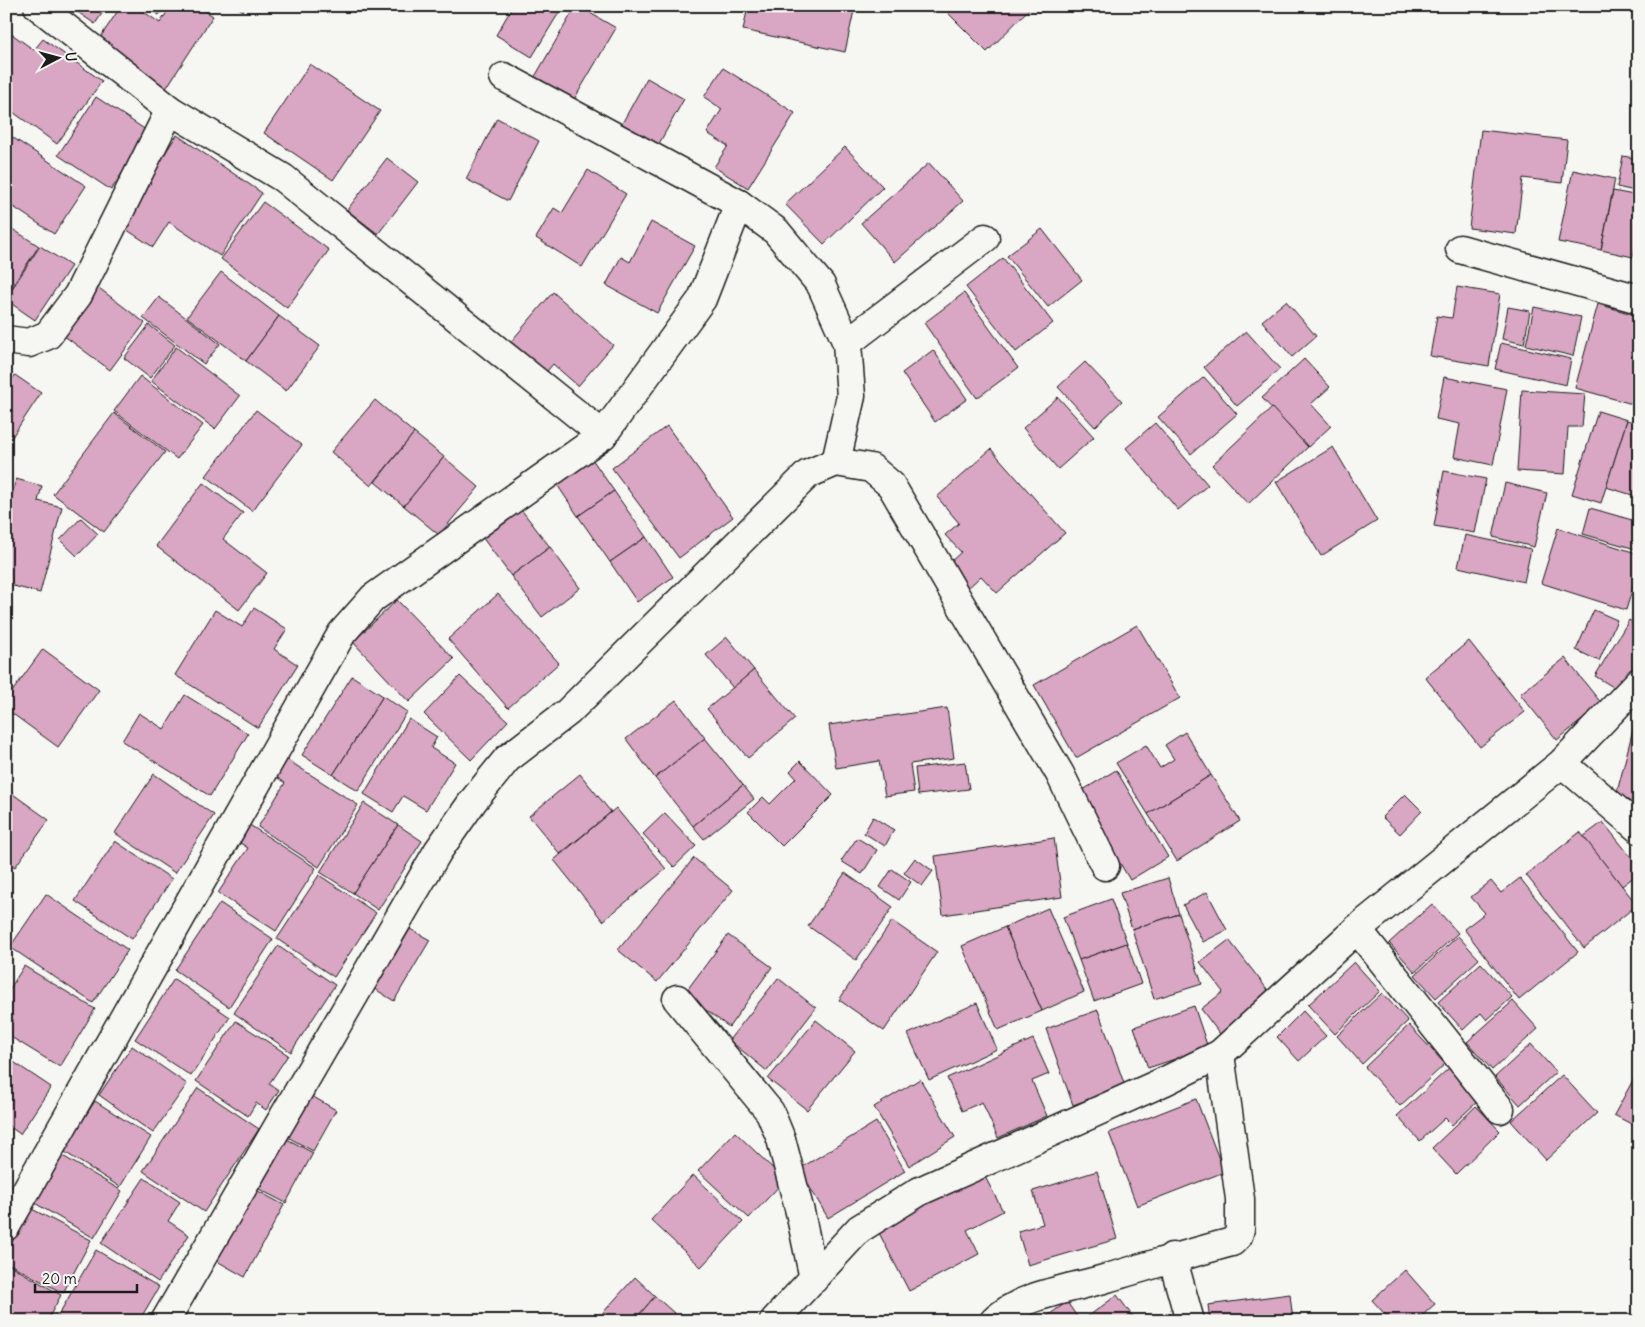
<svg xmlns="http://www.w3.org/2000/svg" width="1645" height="1327" viewBox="0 0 1645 1327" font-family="Delius,sans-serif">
	<rect width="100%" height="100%" fill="#f6f6f2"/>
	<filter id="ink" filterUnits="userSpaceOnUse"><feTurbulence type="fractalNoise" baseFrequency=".02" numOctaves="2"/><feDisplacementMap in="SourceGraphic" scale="10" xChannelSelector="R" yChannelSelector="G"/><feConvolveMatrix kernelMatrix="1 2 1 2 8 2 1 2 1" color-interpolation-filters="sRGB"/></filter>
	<g filter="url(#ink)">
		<g fill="#d9a6c3" stroke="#1c1c1c">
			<polygon points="69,6 107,6 95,24"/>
			<polygon points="121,6 135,6 160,23 171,6 198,6 213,16 165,90 96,44"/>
			<polygon points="146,6 164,6 159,15"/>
			<polygon points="236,6 246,6 243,11"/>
			<polygon points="513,6 563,6 532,57 496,35"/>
			<polygon points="576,6 578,6 616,28 572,103 533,80"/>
			<polygon points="748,6 855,6 845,52 743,30"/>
			<polygon points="952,6 1032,6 987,52 946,11"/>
			<polygon points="9,32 34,50 43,39 102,81 57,144 6,107 6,35"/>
			<polygon points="310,64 380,111 333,180 264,133"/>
			<polygon points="723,68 795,113 748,188 714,167 728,146 707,133 722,109 704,97"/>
			<polygon points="647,78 684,99 656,149 619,129"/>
			<polygon points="96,97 149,132 111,190 58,155"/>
			<polygon points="497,118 539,141 508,201 466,179"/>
			<polygon points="1481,130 1567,140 1562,183 1523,178 1516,234 1469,228"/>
			<polygon points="177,135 262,193 220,256 169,222 153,247 118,224"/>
			<polygon points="12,137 86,186 54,234 6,202 6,145"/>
			<polygon points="845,147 883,187 824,244 785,204"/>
			<polygon points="1623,156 1639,159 1639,192 1617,187"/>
			<polygon points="387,158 418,182 378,234 347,210"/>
			<polygon points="929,163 963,201 895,262 861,223"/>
			<polygon points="588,170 626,194 582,267 536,238 554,208 562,213"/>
			<polygon points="1573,170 1615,179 1601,250 1558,242"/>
			<polygon points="1613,191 1639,196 1639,229 1633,257 1601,250"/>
			<polygon points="263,202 329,250 287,308 221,259"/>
			<polygon points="651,222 695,246 657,313 606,285 621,257 630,262"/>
			<polygon points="6,225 39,246 6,296"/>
			<polygon points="1042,229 1082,280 1048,307 1007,256"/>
			<polygon points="40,246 71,266 35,320 6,300 6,298"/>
			<polygon points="1003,258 1053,323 1016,352 966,287"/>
			<polygon points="221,272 279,316 246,361 187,317"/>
			<polygon points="95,285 145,323 110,370 59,332"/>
			<polygon points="1457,287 1500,294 1489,366 1430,356 1437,316 1452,318"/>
			<polygon points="553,292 613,345 578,386 553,364 543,376 508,345"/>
			<polygon points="964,293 1018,368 977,398 924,323"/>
			<polygon points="159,297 220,344 204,364 143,318"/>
			<polygon points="1286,301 1316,336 1292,357 1262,321"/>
			<polygon points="1598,304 1639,316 1639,394 1636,405 1575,388"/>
			<polygon points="1508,307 1530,311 1524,344 1502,339"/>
			<polygon points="1534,307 1581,317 1573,356 1526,345"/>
			<polygon points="279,316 320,346 286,391 246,361"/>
			<polygon points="149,325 175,345 150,378 124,358"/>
			<polygon points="1246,331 1280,369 1237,406 1204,367"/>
			<polygon points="1501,343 1571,359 1566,385 1495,369"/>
			<polygon points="176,347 240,396 215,429 151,381"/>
			<polygon points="933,350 967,399 935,422 902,373"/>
			<polygon points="1304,359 1330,387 1311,404 1331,426 1308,447 1262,398"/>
			<polygon points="1085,362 1122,401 1095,427 1058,387"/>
			<polygon points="15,375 41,393 6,446 6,389"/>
			<polygon points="140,376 203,425 177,459 114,411"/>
			<polygon points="1204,377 1237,414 1191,454 1158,417"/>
			<polygon points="1444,377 1507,389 1493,465 1454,457 1460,424 1436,419"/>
			<polygon points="1522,390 1585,394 1582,427 1568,427 1565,474 1517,471"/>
			<polygon points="1058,397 1094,437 1058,469 1023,428"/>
			<polygon points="375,400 414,433 371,486 331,452"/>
			<polygon points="1272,408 1308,447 1248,504 1212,465"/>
			<polygon points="256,410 302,445 252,511 206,476"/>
			<polygon points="1598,411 1627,420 1601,503 1572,494"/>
			<polygon points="114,413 165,452 104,532 53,494"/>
			<polygon points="1627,420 1639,424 1639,497 1606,487"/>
			<polygon points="1155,423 1208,485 1178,510 1126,448"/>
			<polygon points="667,426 733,517 679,558 612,468"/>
			<polygon points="414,433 444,457 404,506 375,482"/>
			<polygon points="1333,447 1377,521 1321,556 1276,482"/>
			<polygon points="991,449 1065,533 997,593 981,576 967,589 946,566 961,552 945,535 959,523 937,497"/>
			<polygon points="590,456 614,491 578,516 554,480"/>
			<polygon points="444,457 479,487 439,535 404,506"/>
			<polygon points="1444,471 1486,479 1475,533 1434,526"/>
			<polygon points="16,479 42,486 38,501 62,507 40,593 6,584 6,493 12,495"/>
			<polygon points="203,483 243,513 223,539 267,573 239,610 156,546"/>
			<polygon points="1505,483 1547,493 1534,547 1493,537"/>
			<polygon points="614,491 646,537 610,562 578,516"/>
			<polygon points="520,508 550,547 511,576 482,537"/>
			<polygon points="1590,508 1639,522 1639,550 1583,534"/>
			<polygon points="81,518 98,534 77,556 60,540"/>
			<polygon points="1558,528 1639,554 1639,567 1626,610 1541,583"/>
			<polygon points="1465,535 1531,549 1524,582 1458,567"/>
			<polygon points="646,537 673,577 637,602 610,562"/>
			<polygon points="550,547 580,588 542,617 511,576"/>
			<polygon points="498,594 559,663 508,708 448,639"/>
			<polygon points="397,600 454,659 409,702 353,642"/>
			<polygon points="254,608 287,629 274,649 298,665 258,728 175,675 215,610 242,627"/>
			<polygon points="1594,610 1617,620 1599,661 1576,650"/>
			<polygon points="1629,620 1639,626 1639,667 1623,693 1595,676"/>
			<polygon points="1137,625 1180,698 1076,758 1034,685"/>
			<polygon points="727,637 754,670 733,688 706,655"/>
			<polygon points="1469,641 1525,712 1480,747 1425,677"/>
			<polygon points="43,649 99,690 58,747 6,709 6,700"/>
			<polygon points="1565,658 1602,704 1557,740 1520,694"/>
			<polygon points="754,670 795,719 748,758 707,709"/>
			<polygon points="352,676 383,696 333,775 302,755"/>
			<polygon points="460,676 508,721 471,760 424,714"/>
			<polygon points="185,695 248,734 210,796 122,741 139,713 164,729"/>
			<polygon points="383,696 407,712 358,791 333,775"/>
			<polygon points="676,700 705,738 655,778 626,739"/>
			<polygon points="1639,706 1639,810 1614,804"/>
			<polygon points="947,708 954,758 910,764 914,792 885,796 879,761 836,768 829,725"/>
			<polygon points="409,719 437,737 431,748 455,763 426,810 403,796 393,812 364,794"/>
			<polygon points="1185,732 1211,775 1148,814 1116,763 1146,745 1160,768 1174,759 1165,745"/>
			<polygon points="705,738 743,785 693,826 655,778"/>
			<polygon points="283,757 358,805 319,867 258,827 285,783 272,774"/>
			<polygon points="800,761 833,795 782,846 748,812 763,797 770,804 796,778 790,771"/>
			<polygon points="965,762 969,789 918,795 915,768"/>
			<polygon points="1116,770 1168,857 1130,880 1078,793"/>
			<polygon points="154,774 214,815 175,873 115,833"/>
			<polygon points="580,774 611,812 560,854 529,816"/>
			<polygon points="1211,775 1240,821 1177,861 1148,814"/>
			<polygon points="743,785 754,799 704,839 693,826"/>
			<polygon points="6,789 49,820 15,867 6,861"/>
			<polygon points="1405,794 1422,811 1400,834 1382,817"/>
			<polygon points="364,803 398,825 353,893 320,872"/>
			<polygon points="616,808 666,869 603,921 554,860"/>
			<polygon points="665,813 696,846 674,867 643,834"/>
			<polygon points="873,817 894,830 885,846 864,833"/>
			<polygon points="245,822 316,868 276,931 218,893 248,848 234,839"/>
			<polygon points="1603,822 1639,867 1639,873 1622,886 1583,837"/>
			<polygon points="398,825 422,841 378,910 353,893"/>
			<polygon points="1580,832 1637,905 1584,948 1526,875"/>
			<polygon points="857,838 877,850 862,874 841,861"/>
			<polygon points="1054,838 1062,897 943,915 935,856"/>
			<polygon points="115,841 172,879 132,939 75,901"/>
			<polygon points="694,858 733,890 657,982 618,950"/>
			<polygon points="915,858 933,871 922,886 904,873"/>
			<polygon points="892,869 911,882 899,900 880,887"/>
			<polygon points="845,873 893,907 856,960 808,926"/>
			<polygon points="319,875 376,913 334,977 277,939"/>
			<polygon points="1168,878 1179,914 1132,929 1120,893"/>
			<polygon points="1520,878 1578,952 1519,1000 1464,929 1485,913 1471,897 1491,881 1501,893"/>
			<polygon points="1207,892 1227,930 1203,942 1183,905"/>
			<polygon points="46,894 128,950 93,1003 10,947"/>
			<polygon points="1111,899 1127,943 1079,960 1063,917"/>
			<polygon points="220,903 273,939 229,1007 175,970"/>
			<polygon points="1432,904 1458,933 1415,972 1389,943"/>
			<polygon points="1048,908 1084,992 1042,1011 1005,927"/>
			<polygon points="1179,914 1202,984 1154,999 1132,929"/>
			<polygon points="892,921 937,952 884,1031 839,1000"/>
			<polygon points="1005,927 1042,1011 998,1030 962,946"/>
			<polygon points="410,929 430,940 394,1001 375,989"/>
			<polygon points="728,935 772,967 729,1027 684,994"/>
			<polygon points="1458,936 1479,959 1436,998 1415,975"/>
			<polygon points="1229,940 1274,998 1223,1038 1201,1009 1223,992 1200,962"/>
			<polygon points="1127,943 1141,984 1094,1001 1079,960"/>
			<polygon points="278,946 335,985 291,1052 234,1013"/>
			<polygon points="1354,962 1380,991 1335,1034 1308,1005"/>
			<polygon points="1481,963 1512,997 1487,1020 1481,1013 1463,1030 1438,1002"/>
			<polygon points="24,966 95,1009 60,1067 6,1034 6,995"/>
			<polygon points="778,978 816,1008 767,1071 729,1040"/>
			<polygon points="174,979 230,1017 191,1076 135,1039"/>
			<polygon points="1382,993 1408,1021 1362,1064 1337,1036"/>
			<polygon points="1513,1001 1538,1029 1492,1070 1467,1042"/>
			<polygon points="977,1003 997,1049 929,1080 908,1034"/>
			<polygon points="1194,1006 1208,1048 1148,1068 1134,1027"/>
			<polygon points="1098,1010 1125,1086 1073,1105 1046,1029"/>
			<polygon points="1303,1011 1326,1036 1299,1061 1277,1037"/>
			<polygon points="816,1020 855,1051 807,1110 768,1079"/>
			<polygon points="236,1021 288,1055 269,1084 279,1090 266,1110 256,1103 248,1116 196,1081"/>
			<polygon points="1409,1025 1445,1064 1400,1106 1365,1067"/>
			<polygon points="1033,1039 1049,1074 1032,1081 1047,1116 998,1138 982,1102 962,1111 947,1078"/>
			<polygon points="1531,1044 1556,1072 1520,1105 1495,1077"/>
			<polygon points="132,1046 187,1084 153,1133 99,1095"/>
			<polygon points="6,1057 51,1087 20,1134 6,1124"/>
			<polygon points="1449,1068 1478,1101 1452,1125 1445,1118 1420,1141 1397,1116"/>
			<polygon points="1638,1071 1639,1072 1639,1128 1614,1115"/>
			<polygon points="1562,1075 1597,1113 1546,1160 1511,1121"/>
			<polygon points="920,1079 955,1137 909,1166 874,1107"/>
			<polygon points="198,1088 259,1129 204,1212 143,1171"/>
			<polygon points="310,1095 336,1110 313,1151 286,1136"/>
			<polygon points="1196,1099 1224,1172 1137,1206 1109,1133"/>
			<polygon points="95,1101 151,1137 120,1187 63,1151"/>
			<polygon points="1476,1106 1500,1131 1456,1174 1432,1148"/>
			<polygon points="876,1122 905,1171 828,1218 799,1169"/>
			<polygon points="735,1132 785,1180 749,1218 698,1171"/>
			<polygon points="287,1139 313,1153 286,1203 259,1189"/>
			<polygon points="61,1155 122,1191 94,1238 33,1202"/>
			<polygon points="1097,1171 1117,1239 1028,1265 1018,1231 1043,1224 1033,1191"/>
			<polygon points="983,1173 1003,1211 967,1230 979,1254 909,1291 877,1229"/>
			<polygon points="693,1175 743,1222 701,1267 651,1220"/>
			<polygon points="144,1178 180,1202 168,1221 189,1235 158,1282 101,1243"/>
			<polygon points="256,1190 284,1205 245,1277 217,1261"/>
			<polygon points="30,1208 91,1240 63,1293 6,1262 6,1246 9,1248"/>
			<polygon points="96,1250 159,1287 139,1321 55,1321"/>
			<polygon points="6,1263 61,1295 47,1321 19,1321 6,1313"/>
			<polygon points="1405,1270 1435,1304 1416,1321 1391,1321 1372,1300"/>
			<polygon points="635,1277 655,1296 634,1321 606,1321 600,1316"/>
			<polygon points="1290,1294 1293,1321 1210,1321 1208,1305"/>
			<polygon points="1117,1295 1136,1321 1082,1321"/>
			<polygon points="655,1296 683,1321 634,1321"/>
			<polygon points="1067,1302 1080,1321 1040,1321"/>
		</g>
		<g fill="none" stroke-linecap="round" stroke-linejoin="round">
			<defs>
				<g id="minor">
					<polyline points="38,6 170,110 283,178 603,435"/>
					<polyline points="504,77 739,204 776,231 821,285 847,343 851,396 836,462"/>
					<polyline points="1460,249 1639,299"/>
					<polyline points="6,340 29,343 48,335 78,295 170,110"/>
					<polyline points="847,343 985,238"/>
					<polyline points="1562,763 1639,829"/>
					<polyline points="1357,929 1500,1109"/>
					<polyline points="677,999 770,1112 781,1139 800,1212 814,1279"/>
					<polyline points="6,1226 342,633 373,598 603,435 702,299 739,204"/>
					<polyline points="1172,1257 1190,1321"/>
					<polyline points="165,1321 438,851 473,801 507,759 568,712 808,474 836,462 871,468 891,485 1060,774 1105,866"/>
					<polyline points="774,1321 859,1229 920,1191 1165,1081 1220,1054 1357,929 1562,763 1639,682"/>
					<path d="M 994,1321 C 1021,1294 1072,1289 1107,1278 C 1149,1266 1190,1253 1232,1242 L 1238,1236 L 1240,1229 L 1240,1199 L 1220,1054"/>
				</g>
			</defs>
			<use href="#minor" stroke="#1c1c1c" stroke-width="31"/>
			<use href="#minor" stroke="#f6f6f2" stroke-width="28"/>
		</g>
	</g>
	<rect width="1645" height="1327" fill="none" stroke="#f6f6f2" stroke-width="25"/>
	<rect x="12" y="12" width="1620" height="1302" fill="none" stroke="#1c1c1c" stroke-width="2" filter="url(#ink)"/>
	<g transform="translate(58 58) rotate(84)" stroke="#f6f6f2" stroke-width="4" paint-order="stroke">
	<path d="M0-4L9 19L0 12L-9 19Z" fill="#1c1c1c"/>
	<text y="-8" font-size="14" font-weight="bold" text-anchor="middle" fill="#1c1c1c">U</text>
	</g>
	<path d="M35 1284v8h102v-8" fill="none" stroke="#1c1c1c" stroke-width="2.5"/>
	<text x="42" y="1284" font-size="15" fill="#1c1c1c" stroke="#f6f6f2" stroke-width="4" paint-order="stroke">20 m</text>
</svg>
